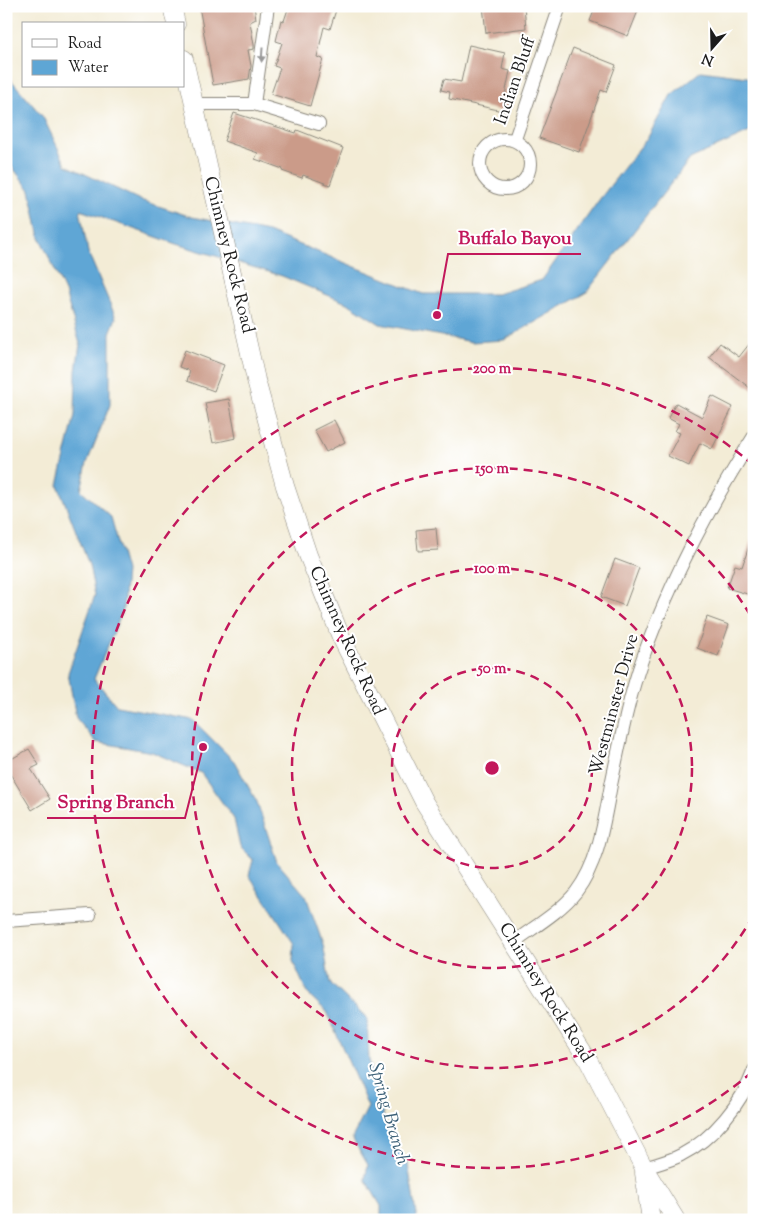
<svg xmlns="http://www.w3.org/2000/svg" width="760" height="1226" viewBox="0 0 760 1226" font-family="'Sorts Mill Goudy',serif">
	<rect width="100%" height="100%" fill="#fff"/>
	<filter id="ink" filterUnits="userSpaceOnUse"><feTurbulence type="fractalNoise" baseFrequency=".02" numOctaves="2"/><feDisplacementMap in="SourceGraphic" scale="10" xChannelSelector="R" yChannelSelector="G"/><feConvolveMatrix kernelMatrix="1 2 1 2 8 2 1 2 1" color-interpolation-filters="sRGB"/></filter>
	<filter id="wash" filterUnits="userSpaceOnUse"><feTurbulence type="fractalNoise" baseFrequency=".0096" numOctaves="4" result="noise"/><feDisplacementMap in="SourceGraphic" scale="20" xChannelSelector="R" yChannelSelector="G"/><feGaussianBlur stdDeviation="1.12" result="paint"/><feColorMatrix in="noise" values="0 0 0 0 0 0 0 0 0 0 0 0 0 0 0 0 0 1.4 0 .05"/><feComposite in="paint" operator="in"/></filter>
	<g filter="url(#wash)">
		<rect width="100%" height="100%" fill="#f3ecd6"/>
		<polygon fill="#5ea6d5" stroke="#3d6178" points="701,71 754,78 754,130 690,159 586,293 504,340 472,342 380,324 349,304 282,276 176,244 80,210 88,252 116,318 110,333 110,405 87,463 81,490 111,517 126,571 123,610 94,679 117,706 193,720 234,761 257,802 277,862 306,896 323,944 330,983 367,1018 369,1060 387,1130 408,1164 417,1220 381,1220 381,1206 365,1179 368,1165 352,1138 368,1107 327,1012 307,993 293,961 294,944 249,875 253,860 240,847 234,819 201,773 152,752 96,742 76,718 68,673 95,595 89,565 58,485 75,415 76,371 80,344 65,292 40,238 30,190 6,159 6,74 43,117 66,165 140,200 192,217 268,232 423,294 497,294 542,280 599,200 648,137 671,95"/>
		<g id="blocks">
			<g fill="#cb9b89">
				<polygon points="199,6 254,6 256,19 250,22 254,45 254,49 248,50 251,66 249,79 213,85"/>
				<polygon points="289,6 325,6 336,10 330,29 324,27 317,57 323,59 310,106 271,94 280,68 274,66 282,43 276,41 281,20 284,21"/>
				<polygon points="483,6 524,6 526,28 486,33"/>
				<polygon points="596,6 640,6 628,36 590,21"/>
				<polygon points="469,45 505,53 502,69 510,71 505,95 510,96 507,112 449,99 450,92 441,90 444,79 461,82"/>
				<polygon points="573,48 616,65 606,92 601,90 579,152 539,138"/>
				<polygon points="234,113 296,133 297,130 343,148 330,185 303,175 302,178 282,171 283,169 255,159 258,153 224,141"/>
				<polygon points="754,338 754,391 709,357 720,343 739,357"/>
				<polygon points="185,350 224,365 214,391 187,381 190,371 179,367"/>
				<polygon points="712,396 733,407 712,449 700,443 689,466 668,456 680,433 675,431 679,424 668,418 676,403 702,417"/>
				<polygon points="229,399 236,438 213,443 205,403"/>
				<polygon points="334,420 345,442 326,452 314,430"/>
				<polygon points="436,528 438,550 418,551 416,530"/>
				<polygon points="752,537 754,538 754,596 727,588 735,565 742,567"/>
				<polygon points="615,559 639,568 625,606 601,597"/>
				<polygon points="707,617 729,625 718,656 697,648"/>
				<polygon points="29,749 39,765 31,769 50,799 32,810 6,767 6,762"/>
			</g>
		</g>
	</g>
	<g filter="url(#ink)">
		<use href="#blocks" fill-opacity="0" stroke="#888479" stroke-width="1"/>
		<g fill="none" stroke-linecap="round" stroke-linejoin="round">
			<defs>
				<g id="street">
					<polyline points="194,104 254,104 319,124"/>
					<polyline points="254,104 268,6"/>
					<circle cx="505" cy="164" r="25"/>
					<polyline points="515,139 560,6"/>
					<polyline points="6,921 90,915"/>
					<path d="M 514,942 C 534,927 560,912 576,892 C 599,862 604,821 611,785 C 620,743 628,700 642,660 C 670,581 709,507 754,436"/>
					<path d="M 644,1168 C 656,1164 670,1161 681,1155 C 713,1139 742,1103 754,1070"/>
				</g>
				<g id="secondary">
					<polyline points="172,6 176,24"/>
					<polyline points="184,59 256,380 285,486 308,555 341,637 424,802 588,1060 644,1168 676,1220"/>
					<polyline points="644,1173 651,1220"/>
				</g>
			</defs>
			<use href="#street" stroke="#888479" stroke-width="14"/>
			<use href="#secondary" stroke="#888479" stroke-width="19"/>
			<use href="#street" stroke="#fff" stroke-width="12"/>
			<use href="#secondary" stroke="#fff" stroke-width="18"/>
		</g>
		<defs><path id="oneway-solid" d="M-6-.8H1V-3.2L6.5 0L1 3.2V.8H-6Z" transform="scale(1.25)"/></defs>
		<use fill="#999" href="#oneway-solid" transform="translate(262 55) rotate(94)"/>
	</g>
	<g fill="none" stroke="#c2185b" stroke-width="2.5" stroke-dasharray="9 6">
		<circle cx="492" cy="768" r="100"/>
		<circle cx="492" cy="768" r="200"/>
		<path d="M753 916A300 300 0 1 1 753 620"/>
		<path d="M752 1072A400 400 0 1 1 752 464"/>
	</g>
	<g text-anchor="middle" dominant-baseline="central" stroke-width="4" stroke-linejoin="round" paint-order="stroke">
		<g font-size="18" fill="#1c1c1c" stroke="#fff">
			<text transform="translate(516 81) rotate(-71)">Indian Bluff</text>
			<text transform="translate(228 255) rotate(76)">Chimney Rock Road</text>
			<text transform="translate(346 641) rotate(66)">Chimney Rock Road</text>
			<text transform="translate(615 705) rotate(-75)">Westminster Drive</text>
			<text transform="translate(545 993) rotate(58)">Chimney Rock Road</text>
		</g>
		<g font-size="19" font-style="italic" fill="#3d6178" stroke="#fff">
			<text transform="translate(388 1114) rotate(74)">Spring Branch</text>
		</g>
	</g>
	<circle cx="492" cy="768" r="8" fill="#c2185b" stroke="#fff" stroke-width="2.5"/>
	<g font-size="15" text-anchor="middle" font-weight="bold" fill="#c2185b" stroke="#fff" stroke-width="4" stroke-linejoin="round" paint-order="stroke">
		<text x="492" y="373">200 m</text>
		<text x="492" y="473">150 m</text>
		<text x="492" y="573">100 m</text>
		<text x="492" y="673">50 m</text>
	</g>
	<path fill="none" stroke="#c2185b" stroke-width="2" d="M437 315L448 254H581M203 747L185 818H47"/>
	<g fill="#c2185b" stroke="#fff" stroke-width="2">
		<circle cx="437" cy="315" r="5"/>
		<circle cx="203" cy="747" r="5"/>
	</g>
	<g font-size="19" text-anchor="middle" font-weight="bold" fill="#c2185b" stroke="#fff" stroke-width="4" stroke-linejoin="round" paint-order="stroke">
		<text x="515" y="244">Buffalo Bayou</text>
		<text x="116" y="808">Spring Branch</text>
	</g>
	<rect width="760" height="1226" fill="none" stroke="#fff" stroke-width="25"/>
	<rect x="22" y="22" width="162" height="65" fill="#ffffff" stroke="#a4a4a4"/>
	<rect x="32" y="39" width="25" height="8" fill="#ffffff" stroke="#a4a4a4"/>
	<text x="68" y="48" font-size="15" fill="#1c1c1c">Road</text>
	<rect x="32" y="60" width="25" height="15" fill="#5ea6d5" stroke="#a4a4a4"/>
	<text x="68" y="72" font-size="15" fill="#1c1c1c">Water</text>
	<g transform="translate(712 48) rotate(200)" stroke="#ffffff" stroke-width="4" paint-order="stroke">
	<path d="M0-4L9 19L0 12L-9 19Z" fill="#1c1c1c"/>
	<text y="-8" font-size="14" font-weight="bold" text-anchor="middle" fill="#1c1c1c">N</text>
	</g>
</svg>
